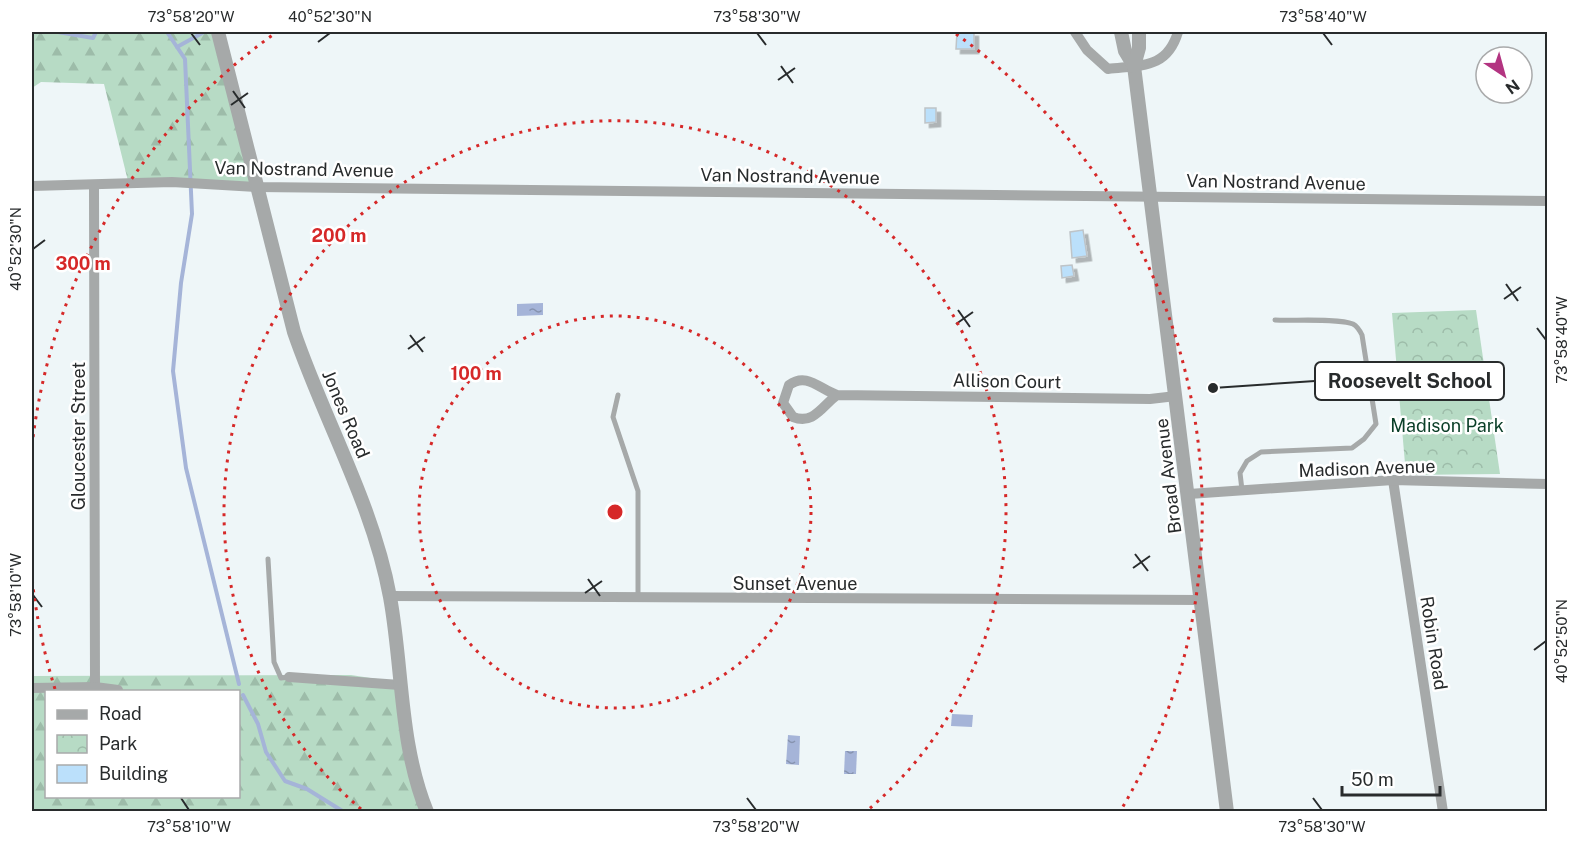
<svg xmlns="http://www.w3.org/2000/svg" width="1579" height="843" viewBox="0 0 1579 843" font-family="'Public Sans',sans-serif">
	<defs>
		<pattern id="forest-firs" width="22" height="20" patternUnits="userSpaceOnUse" patternTransform="scale(1.5)"><rect width="22" height="20" fill="#b7dbc5"/><path d="M5 1l3.5 6h-7zM16 11l3.5 6h-7z" fill="#9dbca9"/></pattern>
		<pattern id="park-crowns" width="20" height="18" patternUnits="userSpaceOnUse" patternTransform="scale(1.5)"><rect width="20" height="18" fill="#b7dbc5"/><path d="M2 6a3 3 0 1 1 6 0M12 15a3 3 0 1 1 6 0" fill="none" stroke="#9dbca9"/></pattern>
		<pattern id="water-ripples" width="26" height="14" patternUnits="userSpaceOnUse" patternTransform="scale(1.5)"><rect width="26" height="14" fill="#a5b4d8"/><path d="M2 4q2-2 4 0t4 0M15 11q2-2 4 0t4 0" fill="none" stroke="#8693af"/></pattern>
		<filter id="shadow"><feDropShadow dx="4.5" dy="4.5" stdDeviation="0" flood-color="#0004"/></filter>
	</defs>
	<rect width="100%" height="100%" fill="#eef6f8"/>
	<g fill="url(#forest-firs)" fill-rule="evenodd">
		<polygon points="32,32 214,32 260,186 128,181 104,84 41,82 32,88"/>
		<path d="M 351,675 L 397,682 L 429,811 L 32,811 L 32,676 ZM 46,692 L 238,692 L 238,796 L 46,796 Z"/>
	</g>
	<polygon fill="url(#park-crowns)" points="1476,310 1500,474 1406,475 1392,313"/>
	<g fill="url(#water-ripples)">
		<polygon points="543,303 543,315 517,316 517,304"/>
		<polygon points="952,714 973,715 972,727 951,726"/>
		<polygon points="788,735 800,736 799,765 786,764"/>
		<polygon points="845,751 857,751 856,774 844,774"/>
	</g>
	<g fill="none" stroke-linecap="round" stroke-linejoin="round">
		<g stroke="#a5b4d8" stroke-width="4">
			<polyline points="32,32 58,32 93,38 96,32"/>
			<polyline points="167,32 185,59 192,214 181,283 173,371 186,468 239,684"/>
			<polyline points="177,47 204,32"/>
			<polyline points="243,695 258,724 266,752 285,781 307,789 344,812"/>
		</g>
	</g>
	<g fill="#bbe0fb" stroke="#bec4c8" stroke-width="1.5" filter="url(#shadow)">
		<polygon points="957,32 974,32 974,49 956,49"/>
		<polygon points="925,108 936,108 936,122 925,123"/>
		<polygon points="1083,230 1087,256 1072,258 1070,232"/>
		<polygon points="1072,265 1074,276 1062,278 1061,266"/>
	</g>
	<g fill="none" stroke-linecap="round" stroke-linejoin="round">
		<g stroke="#a6a9a9" stroke-width="5">
			<polyline points="618,395 613,417 638,491 638,598"/>
			<path d="M 1242,490 L 1240,473 L 1247,461 L 1261,452 L 1352,448 L 1364,439 L 1376,424 L 1362,335 C 1360,331 1357,326 1353,324 C 1339,318 1292,321 1275,320"/>
			<polyline points="268,559 274,662 281,678 289,677"/>
		</g>
		<g stroke="#a6a9a9" stroke-width="10">
			<path d="M 1075,32 L 1087,50 L 1108,69 C 1141,65 1167,69 1178,32"/>
			<polyline points="94,185 95,687"/>
			<polyline points="32,186 172,182 257,187 1548,201"/>
			<path d="M 837,395 C 822,406 814,425 793,417 L 783,403 L 789,385 C 807,372 819,389 837,395 L 1150,399 L 1176,396"/>
			<polyline points="1393,480 1443,812"/>
			<polyline points="1189,494 1393,480 1548,484"/>
			<polyline points="390,596 1200,600"/>
			<polyline points="289,677 400,685"/>
			<polyline points="32,688 95,687 118,690"/>
		</g>
		<g stroke="#a6a9a9" stroke-width="14">
			<path d="M 218,32 L 294,332 C 324,420 373,504 390,597 C 403,668 399,743 427,812"/>
			<polyline points="1121,32 1125,51 1134,66 1227,812"/>
			<polyline points="1134,66 1139,48 1139,32"/>
		</g>
	</g>
	<path fill="none" stroke="#282b2c" stroke-width="2" d="M 191,33 L 200,45M 757,33 L 766,45M 1323,33 L 1332,45M 318,42 L 330,33M 781,66 L 793,83M 778,80 L 795,68M 233,91 L 245,108M 231,105 L 248,93M 33,249 L 45,240M 1506,284 L 1518,301M 1504,299 L 1521,287M 958,310 L 970,327M 956,324 L 973,312M 1537,328 L 1546,340M 410,335 L 423,352M 408,349 L 425,337M 1135,554 L 1148,571M 1133,568 L 1150,556M 588,579 L 600,596M 585,593 L 602,581M 33,595 L 42,607M 1534,650 L 1546,641M 181,798 L 189,810M 747,798 L 756,810M 1313,798 L 1322,810"/>
	<g fill="none" stroke="#d62828" stroke-width="3" stroke-dasharray="3 6">
		<circle cx="615" cy="512" r="196"/>
		<path d="M361 809A391 391 0 1 1 869 809"/>
		<path d="M55 689A587 587 0 0 1 32 578M32 446A587 587 0 0 1 274 34M956 34A587 587 0 0 1 1121 810"/>
	</g>
	<g text-anchor="middle" dominant-baseline="central" stroke-width="5" stroke-linejoin="round" paint-order="stroke">
		<g font-size="18" fill="#282b2c" stroke="#fff">
			<text transform="translate(304 169) rotate(1)">Van Nostrand Avenue</text>
			<text transform="translate(790 176) rotate(1)">Van Nostrand Avenue</text>
			<text transform="translate(1276 182) rotate(1)">Van Nostrand Avenue</text>
			<text transform="translate(1007 381) rotate(1)">Allison Court</text>
			<text transform="translate(346 414) rotate(67)">Jones Road</text>
			<text transform="translate(78 436) rotate(-90)">Gloucester Street</text>
			<text transform="translate(1367 468) rotate(-2)">Madison Avenue</text>
			<text transform="translate(1168 476) rotate(-97)">Broad Avenue</text>
			<text x="795" y="583">Sunset Avenue</text>
			<text transform="translate(1434 643) rotate(81)">Robin Road</text>
		</g>
		<g font-size="18" fill="#0a3e27" stroke="#fff">
			<text x="1447" y="425">Madison Park</text>
		</g>
	</g>
	<circle cx="615" cy="512" r="9" fill="#d62828" stroke="#fff" stroke-width="3"/>
	<g font-size="18" text-anchor="middle" font-weight="bold" fill="#d62828" stroke="#fff" stroke-width="5" stroke-linejoin="round" paint-order="stroke">
		<text x="339" y="242">200 m</text>
		<text x="83" y="270">300 m</text>
		<text x="476" y="380">100 m</text>
	</g>
	<path fill="none" stroke="#282b2c" stroke-width="2" d="M1213 388L1315 381"/>
	<circle fill="#282b2c" stroke="#fff" stroke-width="2" cx="1213" cy="388" r="6"/>
	<rect fill="#fff" stroke="#282b2c" stroke-width="2" x="1315" y="362" width="189" height="38" rx="6"/>
	<g font-size="20" text-anchor="middle" font-weight="bold" fill="#282b2c">
		<text x="1410" y="388">Roosevelt School</text>
	</g>
	<rect width="1579" height="843" fill="none" stroke="#ffffff" stroke-width="66"/>
	<rect x="45" y="690" width="195" height="108" fill="#ffffff" stroke="#a9aaab" stroke-width="1.5"/>
	<rect x="57" y="710" width="30" height="9" fill="#a6a9a9" stroke="#a9aaab" stroke-width="1.5"/>
	<text x="99" y="720" font-size="18" fill="#282b2c">Road</text>
	<rect x="57" y="735" width="30" height="18" fill="url(#park-crowns)" stroke="#a9aaab" stroke-width="1.5"/>
	<text x="99" y="750" font-size="18" fill="#282b2c">Park</text>
	<rect x="57" y="765" width="30" height="18" fill="#bbe0fb" stroke="#a9aaab" stroke-width="1.5"/>
	<text x="99" y="780" font-size="18" fill="#282b2c">Building</text>
	<g transform="translate(1504 75) rotate(144)"><circle r="28" fill="#ffffff" stroke="#a9aaab" stroke-width="1.5"/>
	<path d="M0-4.5L10 22L0 15L-10 22Z" fill="#b33481"/>
	<text y="-9" font-size="16" font-weight="bold" text-anchor="middle" fill="#282b2c">N</text>
	</g>
	<path d="M1342 786v9h98v-9" fill="none" stroke="#282b2c" stroke-width="3"/>
	<text x="1351" y="786" font-size="18" fill="#282b2c" stroke="#ffffff" stroke-width="4.5" paint-order="stroke">50 m</text>
	<rect x="33" y="33" width="1513" height="777" fill="none" stroke="#282b2c" stroke-width="2"/>
	<g font-size="15" text-anchor="middle" fill="#282b2c">
		<text x="191" y="22">73°58'20"W</text>
		<text x="330" y="22">40°52'30"N</text>
		<text x="757" y="22">73°58'30"W</text>
		<text x="1323" y="22">73°58'40"W</text>
		<text transform="translate(16 249) rotate(-90)" y="5">40°52'30"N</text>
		<text transform="translate(1562 340) rotate(-90)" y="5">73°58'40"W</text>
		<text transform="translate(16 595) rotate(-90)" y="5">73°58'10"W</text>
		<text transform="translate(1562 641) rotate(-90)" y="5">40°52'50"N</text>
		<text x="189" y="832">73°58'10"W</text>
		<text x="756" y="832">73°58'20"W</text>
		<text x="1322" y="832">73°58'30"W</text>
	</g>
</svg>
